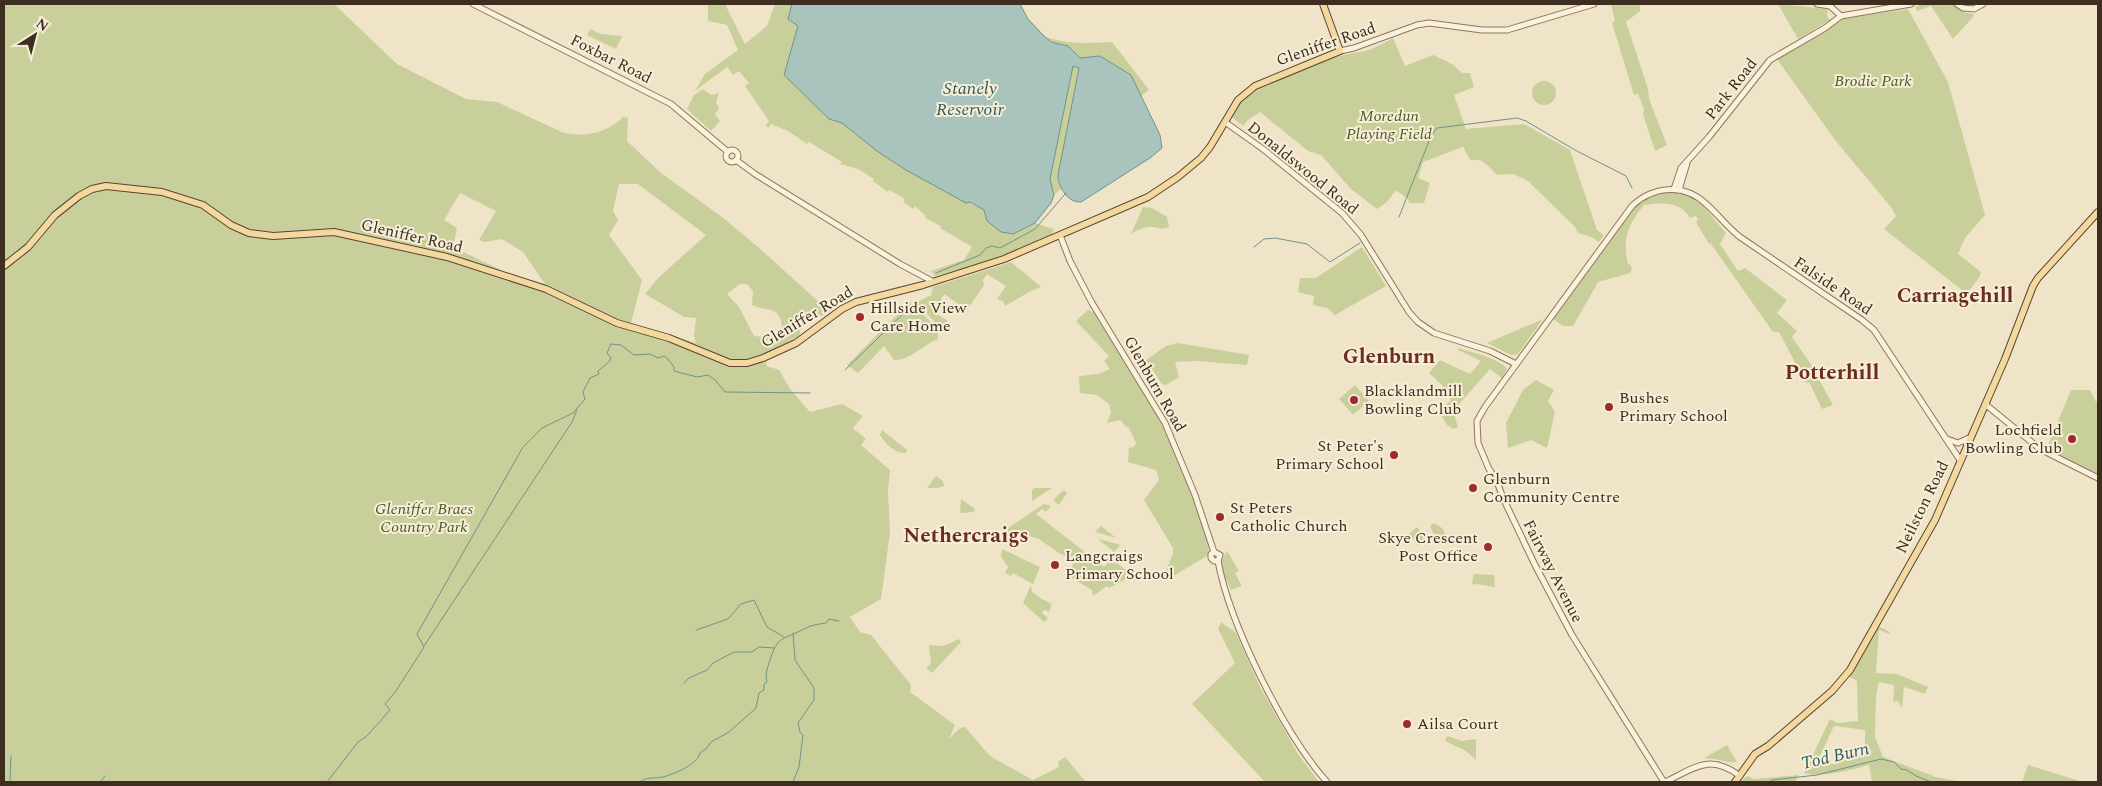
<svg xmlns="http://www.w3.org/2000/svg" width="2102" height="786" viewBox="0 0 2102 786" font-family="Spectral,serif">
	<rect width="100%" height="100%" fill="#f0e4c8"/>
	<g fill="#c9cf9b" fill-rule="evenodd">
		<path d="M 4,4 L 334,4 L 397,64 L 466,99 L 497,102 L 564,133 C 586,137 607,133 623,117 L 628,118 L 627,141 L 661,173 L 722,217 L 758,247 L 830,312 L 802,324 L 799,336 L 764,355 L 767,366 L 779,370 L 791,390 L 810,412 L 842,404 L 863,416 L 853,428 L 866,439 L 861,445 L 890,470 L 888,491 L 890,533 L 881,599 L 850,617 L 860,632 L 871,635 L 911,685 L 910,692 L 955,725 L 949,739 L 960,728 L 965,727 L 990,756 L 1033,780 L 1059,767 L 1058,762 L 1065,757 L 1086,782 L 4,782 ZM 619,184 L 638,184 L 706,235 L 657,279 L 645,294 L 684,317 L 696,318 L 694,336 L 696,343 L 631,323 L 642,280 L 609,235 L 618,220 L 613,211 ZM 460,193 L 496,211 L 479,240 L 485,242 L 502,239 L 523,252 L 545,284 L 507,273 L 453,247 L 457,228 L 444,220 ZM 740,284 L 747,284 L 753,291 L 752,305 C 767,312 780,305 782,327 C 775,339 767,337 754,336 L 739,307 L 727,294 Z"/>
		<polygon points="708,4 725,4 745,44 767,26 775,4 792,4 788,19 798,26 784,75 829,119 842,123 877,151 934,186 984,210 987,221 1013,234 1035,223 1054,229 1051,236 980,264 935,276 931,271 964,260 972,247 940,228 941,226 925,218 926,216 915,206 913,209 903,202 905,199 889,190 888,192 873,181 874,179 858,169 840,164 842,162 809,142 807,144 788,131 771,124 768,128 766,125 769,121 745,86 749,83 739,71 733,75 727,67 695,91 705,74 738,50 727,25 708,21"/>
		<polygon points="1611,4 1640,4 1640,11 1626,22 1648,89 1649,99 1667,145 1655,151 1643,114 1644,109 1638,94 1634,95 1612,23 1615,21"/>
		<polygon points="1778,4 1828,9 1827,16 1830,20 1798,39"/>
		<polygon points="1923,4 1952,4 1963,12 1973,14 1974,16 1953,39 1931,6 1917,11 1915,7"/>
		<polygon points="1908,9 1948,82 1985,215 1965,238 1958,254 1981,272 1980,276 1967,294 1884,229 1896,216 1891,207 1835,140 1777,59 1843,19"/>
		<polygon points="590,29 601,34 622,36 616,49 587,35"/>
		<path d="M 1044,36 C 1066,45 1089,43 1112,42 L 1149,90 L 1141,96 L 1131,75 L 1100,56 L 1080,58 L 1068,46 L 1051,42 Z"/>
		<path d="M 1393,38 L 1405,66 L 1433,55 L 1452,64 L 1462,73 L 1470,73 L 1474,87 L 1454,95 L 1466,129 L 1524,124 L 1570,150 L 1597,230 L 1604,235 L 1599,242 L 1591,237 L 1578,233 L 1575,227 L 1528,181 L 1513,174 L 1497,175 C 1488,166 1484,158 1470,160 L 1463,147 L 1423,162 L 1418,178 L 1430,183 L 1424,203 L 1408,203 L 1409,200 L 1396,190 L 1386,203 L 1377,209 L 1351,189 L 1321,155 L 1308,151 L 1260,112 L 1248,120 L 1243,126 L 1232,117 C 1238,89 1306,66 1331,58 C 1344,54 1357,53 1369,50 C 1377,47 1385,42 1393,38 Z"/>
		<polygon points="1073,66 1079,67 1058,175 1058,182 1062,188 1054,195 1050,179"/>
		<circle cx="1544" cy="93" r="12"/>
		<polygon points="703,89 711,95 719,93 716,102 719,108 715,114 720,121 711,131 687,109 694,95"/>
		<path d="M 1672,192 C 1701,196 1708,213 1726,233 L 1720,244 L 1738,271 L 1745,268 L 1787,300 L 1777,313 L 1797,331 L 1792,337 L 1810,363 L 1833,405 L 1822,409 L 1809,382 L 1806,383 L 1779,332 L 1773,332 L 1711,244 L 1713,242 L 1709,244 L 1696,222 L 1698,219 L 1696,216 L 1690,218 C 1679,200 1662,203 1644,205 C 1628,225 1622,239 1628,264 L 1630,264 L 1632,269 L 1630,273 L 1598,282 L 1573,326 L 1563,326 L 1552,318 L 1636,204 L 1653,195 Z"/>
		<path d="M 1143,207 L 1152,208 L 1167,217 L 1169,227 C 1161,231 1155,226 1147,227 C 1142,228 1136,231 1131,234 Z"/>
		<polygon points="1362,247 1386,286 1335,315 1327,308 1313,305 1314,296 1298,292 1300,278 1316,278"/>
		<path d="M 1011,262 L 1041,287 C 1028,291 1018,299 1005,306 L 1003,301 L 997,299 L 1006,286 L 987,274 L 983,280 L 984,285 L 967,310 L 944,294 L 935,313 L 948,321 L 944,327 L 941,328 L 916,303 L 931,295 L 933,287 Z"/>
		<path d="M 910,302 L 938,329 L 938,339 C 923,345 909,361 894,360 L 884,346 L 858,373 L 847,365 Z"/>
		<polygon points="1088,310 1095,313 1152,404 1169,437 1190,486 1199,514 1209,548 1207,556 1173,576 1167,576 1166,571 1173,553 1173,548 1144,500 1159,480 1156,470 1128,462 1129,448 1134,447 1136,443 1129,428 1124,425 1121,420 1107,423 1111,412 1109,404 1097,395 1080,393 1079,376 1099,374 1110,369 1104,361 1109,356 1077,322 1077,320"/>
		<polygon points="1543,319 1518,354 1511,355 1487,343"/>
		<polygon points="1178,343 1249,355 1247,365 1196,361 1175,362 1179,377 1166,385 1162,384 1146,360 1166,346"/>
		<path d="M 1458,348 C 1471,352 1501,359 1507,369 L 1502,378 L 1490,369 L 1453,411 L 1458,427 L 1453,429 L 1446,424 L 1439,411 L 1451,400 L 1443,386 L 1429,373 L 1440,360 L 1470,374 L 1481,361 L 1458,350 Z"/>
		<polygon points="1536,380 1554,390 1548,401 1555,412 1547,448 1531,440 1508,448 1506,423 1523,390"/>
		<polygon points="1355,385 1369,401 1353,415 1339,399"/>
		<polygon points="2071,390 2090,390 2096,402 2098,400 2098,474 2046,450"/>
		<path d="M 882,430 L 907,450 L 906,453 C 895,454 886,444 880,435 Z"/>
		<polygon points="936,476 943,481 944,486 939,488 927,488"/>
		<polygon points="1034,488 1052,488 1032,501 1032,490"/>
		<polygon points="1064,490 1067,493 1059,505 1054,501 1055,498"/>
		<polygon points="961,499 975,509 974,512 960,513"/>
		<polygon points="1044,504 1051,506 1046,512 1042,509 1036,514 1104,567 1111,559 1133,575 1109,588 1107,586 1093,596 1092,590 1068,576 1075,559 1060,554 1039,539 1010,531 1006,544 1003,544 1008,528"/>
		<polygon points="1434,523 1442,528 1445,533 1444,536 1440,538 1433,533 1430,526"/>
		<polygon points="1101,526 1115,537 1116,538 1095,532"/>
		<polygon points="1417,527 1427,539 1419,546 1409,534"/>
		<polygon points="1098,539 1118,544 1120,545 1114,552"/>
		<polygon points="1002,549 1040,567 1033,584 1013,573 1011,576 1005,573 1008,567 1001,557"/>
		<path d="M 1227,551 L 1239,571 L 1235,573 L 1242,586 L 1231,590 C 1225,573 1214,571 1227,551 Z"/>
		<polygon points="1474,574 1494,575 1495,587 1476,584 1474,585 1472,583"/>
		<polygon points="1031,585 1032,592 1040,598 1052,604 1049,612 1044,610 1042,613 1048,618 1044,622 1023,603"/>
		<polygon points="1221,622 1236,633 1260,687 1298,754 1319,782 1265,782 1192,704 1235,663 1218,629"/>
		<path d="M 1878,626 L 1890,632 L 1890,634 L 1879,630 L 1876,673 L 1897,674 L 1928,687 L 1925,694 L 1904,687 L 1902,709 L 1898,701 L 1893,702 L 1894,685 L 1879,682 L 1876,696 L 1875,737 L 1883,757 L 1936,777 L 1962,782 L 1872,782 L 1869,765 C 1851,770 1822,778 1804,773 L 1830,719 L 1837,723 L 1858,721 L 1857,681 L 1848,676 ZM 1834,726 L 1865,730 L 1865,754 L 1833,764 L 1818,760 Z"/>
		<polygon points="959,639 961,642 932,673 926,668 931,664 929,645 943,646"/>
		<polygon points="1447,736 1462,741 1476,739 1476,760 1466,751 1445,741"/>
		<path d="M 1727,745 L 1737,762 C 1726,763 1715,758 1704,758 Z"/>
		<polygon points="2028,765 2083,782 2022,782"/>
		<polygon points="1798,775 1795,782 1740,782 1747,776 1754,779"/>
	</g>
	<path fill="#a9c4bc" stroke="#6f938a" d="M 792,4 L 1020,4 L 1028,19 L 1044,36 L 1051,42 L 1068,46 L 1080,58 L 1100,56 L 1131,75 L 1160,135 L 1162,148 L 1150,158 L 1081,202 C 1068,203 1058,187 1058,175 L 1079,68 L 1073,66 L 1050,179 L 1054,195 L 1051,203 L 1035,223 L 1013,234 L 1001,232 L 987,221 L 984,210 L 970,202 L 966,203 L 906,170 L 877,151 L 842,123 L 829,119 L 784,75 L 798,26 L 788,19 Z"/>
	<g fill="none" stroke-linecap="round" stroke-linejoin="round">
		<g stroke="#6f938a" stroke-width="1">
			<polyline points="1399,217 1431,136 1437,128 1517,118 1526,121 1575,150 1626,176 1632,188"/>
			<polyline points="1254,247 1264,239 1275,238 1307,244 1330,262 1360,243"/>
			<polyline points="936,273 980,255 986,248 992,246 1000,248 1035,229 1066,193"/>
			<polyline points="845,370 908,309"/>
			<polyline points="696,630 728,619 741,604 754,600 767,627 784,637"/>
			<polyline points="793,633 795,660 814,688 814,700 798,723 800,732 803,735 799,767 793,782"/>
			<polyline points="424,646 572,422 577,410"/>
			<polyline points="684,683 689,678 707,670 713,663 734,652 752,652 759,647 774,648"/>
			<polyline points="10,782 11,756"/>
			<polyline points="100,782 105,776"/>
			<path d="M 327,782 L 358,742 L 367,736 L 390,710 L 385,704 L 396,691 L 424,647 L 417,634 L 523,447 L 542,428 L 573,413 L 585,399 L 583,392 L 590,378 L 599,374 L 598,371 C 602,367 610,363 611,358 L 607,353 L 611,344 L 621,345 L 634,355 L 650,354 L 658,358 L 664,356 L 667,358 L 674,367 L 674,371 L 697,377 L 708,375 L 715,380 L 725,392 L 810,393"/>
			<path d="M 640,782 C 647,776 654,779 663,777 C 674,774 697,765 700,753 L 707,748 L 711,742 L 729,732 L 756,708 L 759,693 L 764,690 L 764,684 L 767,682 C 765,674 767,670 769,663 C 777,638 778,641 800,631 C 812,625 813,625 826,623 L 829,619 L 839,621"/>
			<polyline points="1769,782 1772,780 1817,775 1881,759 1894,762 1901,769 1907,770 1916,776 1931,782"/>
		</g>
		<defs>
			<g id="minor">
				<polyline points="473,4 671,104 728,152"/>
				<polyline points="1817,4 1830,6 1841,16"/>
				<polyline points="1957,4 1963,8 1974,9 1983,4"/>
				<polyline points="1340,51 1354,48 1417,25 1429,23 1482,30 1507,30 1594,4"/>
				<polyline points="1225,122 1263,149 1342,213 1361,235 1409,312 1418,322 1434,333 1490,351 1516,364"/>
				<circle cx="732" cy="156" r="6"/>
				<polyline points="736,160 755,174 900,264 932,281"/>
				<polyline points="1674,189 1681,168 1709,137 1770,60 1825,28 1841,16 1911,4"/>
				<polyline points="1679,190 1687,163"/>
				<polyline points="1060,235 1070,261 1092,303 1165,423 1195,495 1214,552"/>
				<polyline points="1985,404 2040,449 2098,478"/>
				<polyline points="1947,439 1958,443 1969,438"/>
				<polyline points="1214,552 1211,554 1211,558 1214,561 1218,561"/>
				<polyline points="1214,552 1220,555 1218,561"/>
				<path d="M 1218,561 C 1230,625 1284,734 1327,782"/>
				<path d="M 1664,782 L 1572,635 L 1535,565 L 1503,498 L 1496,479 L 1489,469 L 1478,443 L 1477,421 L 1485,407 L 1632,206 C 1653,186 1684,183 1706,204 C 1718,214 1727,227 1740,237 L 1862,320 L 1874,330 L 1960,460"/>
				<path d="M 1665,782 C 1695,768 1709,753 1740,776"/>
			</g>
			<g id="major">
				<polyline points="4,266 28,247 55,215 79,196 92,189 106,186 162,192 203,205 231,225 249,233 273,236 334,232 447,257 546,289 617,323 669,338 730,363 747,363 763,358 796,343 842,309 856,302 923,285 1004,259 1148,197 1178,177 1201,158 1210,147 1238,100 1255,86 1340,51 1323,4"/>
				<polyline points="1735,782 1755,754 1768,746 1832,691 1850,670 1935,520 2005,359 2033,286 2038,278 2098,212"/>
			</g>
		</defs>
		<use href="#minor" stroke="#8d765c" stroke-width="7"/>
		<use href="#major" stroke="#5b4430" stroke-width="8"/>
		<use href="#minor" stroke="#faf1dc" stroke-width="5"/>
		<use href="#major" stroke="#f3d9a0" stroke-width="6"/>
	</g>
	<g fill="#9e2a2b" stroke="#f7eed8" stroke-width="2">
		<circle cx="860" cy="317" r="5"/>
		<circle cx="1354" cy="400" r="5"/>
		<circle cx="1609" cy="407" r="5"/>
		<circle cx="2072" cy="439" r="5"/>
		<circle cx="1394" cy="455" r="5"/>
		<circle cx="1473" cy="488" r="5"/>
		<circle cx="1220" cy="517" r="5"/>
		<circle cx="1488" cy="547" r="5"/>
		<circle cx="1055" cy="565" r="5"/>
		<circle cx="1407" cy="724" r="5"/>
	</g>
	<g text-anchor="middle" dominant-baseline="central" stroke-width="4" stroke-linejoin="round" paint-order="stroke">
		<g font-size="16" fill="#3d2e20" stroke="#f7eed8">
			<text transform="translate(1326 44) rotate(-19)">Gleniffer Road</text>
			<text transform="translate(611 59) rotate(27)">Foxbar Road</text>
			<text transform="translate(1731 89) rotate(-52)">Park Road</text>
			<text transform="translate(1303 168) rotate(39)">Donaldswood Road</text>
			<text transform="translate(412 236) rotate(13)">Gleniffer Road</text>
			<text transform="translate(1833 286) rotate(34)">Falside Road</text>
			<text transform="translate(807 317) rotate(-31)">Gleniffer Road</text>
			<text transform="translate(1155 384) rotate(60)">Glenburn Road</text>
			<text transform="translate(1922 507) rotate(-64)">Neilston Road</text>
			<text transform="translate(1553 571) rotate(63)">Fairway Avenue</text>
		</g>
		<g font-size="16" font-style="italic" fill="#4d5a26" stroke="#f7eed8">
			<text x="1873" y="81">Brodie Park</text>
			<text x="1389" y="116">Moredun<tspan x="1389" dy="18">Playing Field</tspan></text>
			<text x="424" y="509">Gleniffer Braes<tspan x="424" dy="18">Country Park</tspan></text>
		</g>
		<g font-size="16" fill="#3d2e20" stroke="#f7eed8" text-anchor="start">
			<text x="870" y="308">Hillside View<tspan x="870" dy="18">Care Home</tspan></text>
			<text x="1364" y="391">Blacklandmill<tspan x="1364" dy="18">Bowling Club</tspan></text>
			<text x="1619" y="398">Bushes<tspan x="1619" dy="18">Primary School</tspan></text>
			<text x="2062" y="430" text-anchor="end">Lochfield<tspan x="2062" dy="18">Bowling Club</tspan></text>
			<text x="1384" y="446" text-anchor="end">St Peter's<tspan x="1384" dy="18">Primary School</tspan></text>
			<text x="1483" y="479">Glenburn<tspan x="1483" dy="18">Community Centre</tspan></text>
			<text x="1230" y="508">St Peters<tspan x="1230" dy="18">Catholic Church</tspan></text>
			<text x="1478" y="538" text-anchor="end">Skye Crescent<tspan x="1478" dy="18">Post Office</tspan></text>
			<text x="1065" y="556">Langcraigs<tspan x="1065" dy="18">Primary School</tspan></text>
			<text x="1417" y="724">Ailsa Court</text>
		</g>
		<g font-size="18" font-style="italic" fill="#2f5d5a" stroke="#f7eed8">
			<text x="970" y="88">Stanely<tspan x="970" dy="21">Reservoir</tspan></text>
			<text transform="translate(1835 756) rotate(-13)">Tod Burn</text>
		</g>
		<g font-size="21" font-weight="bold" fill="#6b2e1e" stroke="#f7eed8">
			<text x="1955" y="296">Carriagehill</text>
			<text x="1389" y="357">Glenburn</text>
			<text x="1832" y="373">Potterhill</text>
			<text x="966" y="536">Nethercraigs</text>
		</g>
	</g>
	<rect width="2102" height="786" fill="none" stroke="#3d2e20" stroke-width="10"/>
	<g transform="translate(35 35) rotate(36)" stroke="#f7eed8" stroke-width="4" paint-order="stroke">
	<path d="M0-4L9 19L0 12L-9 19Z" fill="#3d2e20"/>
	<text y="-8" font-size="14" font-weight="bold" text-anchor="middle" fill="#3d2e20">N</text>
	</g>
</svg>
